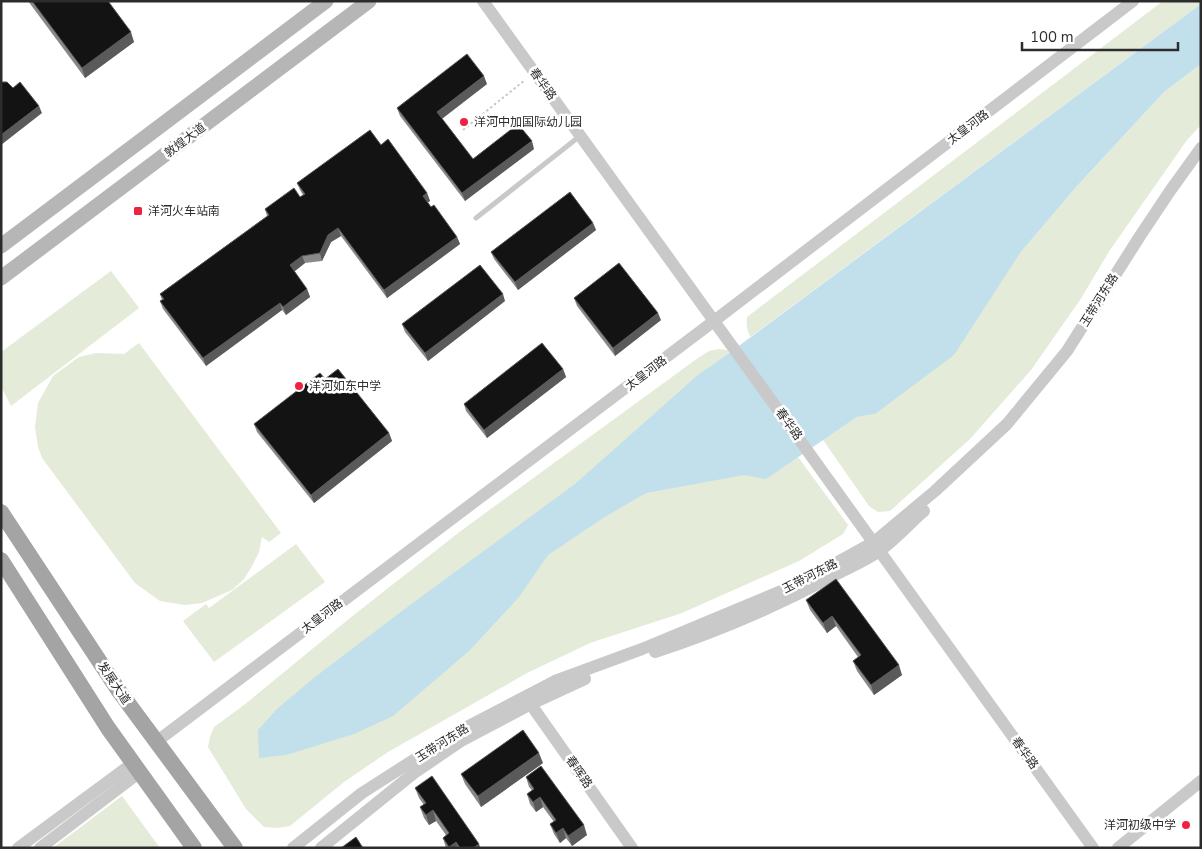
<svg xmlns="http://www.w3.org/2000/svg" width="1202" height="849" viewBox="0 0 1202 849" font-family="'Nunito Sans','Noto Sans SC',sans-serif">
	<rect width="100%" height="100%" fill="#fff"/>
	<g fill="#e4ebd8">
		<path d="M 1163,1 L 1201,1 L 1201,4 L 750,337 C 747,330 746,324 747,317 Z"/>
		<polygon points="1201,64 1201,125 1187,140 1110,250 1080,300 1031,370 970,439 890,511 878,512 869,506 823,440 857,417 875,414 1020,253 1077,186 1164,92"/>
		<polygon points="111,271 139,308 11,406 1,386 1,352"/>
		<polygon points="139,343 281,533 269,542 262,537 259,552 252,566 244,579 232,590 202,603 185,605 160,601 135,583 42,458 38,447 35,427 38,403 53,376 79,357 96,353 124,354"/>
		<polygon points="719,349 727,350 798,457 848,525 843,534 799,561 682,613 590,643 527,673 388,752 344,782 290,826 278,828 264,827 246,809 208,747 210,737 214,727 244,705 350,618 462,530 698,358 709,351"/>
		<polygon points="296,544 325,582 214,662 183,621 206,604 209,608"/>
		<polygon points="122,796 160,848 53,848"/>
	</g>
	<polygon fill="#c2dfec" points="1201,4 1201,64 1164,92 1077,186 1020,253 954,355 875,414 857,417 766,479 744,475 646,493 603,518 548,555 519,597 469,651 393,716 354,734 286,755 259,758 258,730 277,709 315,677 410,605 575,484 699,374 717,362"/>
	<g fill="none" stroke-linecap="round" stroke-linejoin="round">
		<polyline stroke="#c9c9c9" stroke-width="2" stroke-dasharray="2.5 2.5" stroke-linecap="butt" points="463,130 525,80"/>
		<polyline stroke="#c9c9c9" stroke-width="5" points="476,218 580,136"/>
		<g stroke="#c9c9c9" stroke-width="12">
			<path d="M 483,1 C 687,283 890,565 1093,848"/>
			<path d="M 655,652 C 717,632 777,606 835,575 C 850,567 868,560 882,549 C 897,538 910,523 924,511"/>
			<polyline points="527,699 632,848"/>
			<polyline points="156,742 714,321 1133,1"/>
			<polyline points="18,848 133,763"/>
			<polyline points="40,848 140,772"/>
			<polyline points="293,848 362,793 459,731 555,681 642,649 798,584 874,542 935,491 1007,424 1067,351 1140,236 1170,191 1201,148"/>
			<polyline points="321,848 414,773 461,741 531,704 585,679"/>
			<polyline points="1118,848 1201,781"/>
		</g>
		<g stroke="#b6b6b6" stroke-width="15">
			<polyline points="1,246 326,1"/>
			<polyline points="1,278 369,1"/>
		</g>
		<g stroke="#a4a4a4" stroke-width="16">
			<polyline points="1,512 119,691 235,848"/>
			<polyline points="1,560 108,728 194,848"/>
		</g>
	</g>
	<g fill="#898989">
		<polygon points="28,1 108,1 134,42 85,78"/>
		<polygon points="487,84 442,119 473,159 534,149 465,201 400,116 397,108"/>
		<polygon points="381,145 427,193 430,201 427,203 457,237 460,244 387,298 341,236 331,242 322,261 305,263 294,272 307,289 310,297 286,315 282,310 206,366 163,309 160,301 162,300 160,294 267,216 265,209 300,197 303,195 300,190 297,183"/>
		<polygon points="593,223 596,230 518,290 494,259 491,252"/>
		<polygon points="574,298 661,320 615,356 577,306"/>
		<polygon points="505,301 428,361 405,332 402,324"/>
		<polygon points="563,369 566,377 487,438 466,411 464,404"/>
		<polygon points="325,379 389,433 392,441 314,503 257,432 254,424"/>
		<polygon points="836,579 902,675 874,695 857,671 853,661 858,657 836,626 827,633 810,610 806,600"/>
		<polygon points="543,763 481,807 465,784 461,774"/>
		<polygon points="526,777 587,835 572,846 566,838 560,843 554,834 550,824 554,822 543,807 536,812 530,804 527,794 532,790 529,787"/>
		<polygon points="415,788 479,844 480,848 446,848 443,838 446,835 436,821 429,825 424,818 420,807 424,805 419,798"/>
	</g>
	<g fill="#5a5a5a">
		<polygon points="131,32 134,42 85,78 82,68"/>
		<polygon points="484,76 487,84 440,120 437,112"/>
		<polygon points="39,106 42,113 1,145 1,135"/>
		<polygon points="532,141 534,149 465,201 462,193"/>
		<polygon points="427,193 430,201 425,204 423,196"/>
		<polygon points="593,223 596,230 518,290 515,282"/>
		<polygon points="338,228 341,236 331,242 322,261 320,253 328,235"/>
		<polygon points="457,237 460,244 387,298 384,290"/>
		<polygon points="302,256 305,263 292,273 290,265"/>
		<polygon points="307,289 310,297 286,315 283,307"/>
		<polygon points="503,294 505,301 428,361 425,353"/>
		<polygon points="280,303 282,310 206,366 203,358"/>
		<polygon points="658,313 661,320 615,356 613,348"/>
		<polygon points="563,369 566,377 487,438 484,430"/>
		<polygon points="389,433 392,441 314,503 311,495"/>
		<polygon points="832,616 836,626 827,633 823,623"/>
		<polygon points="899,665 902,675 874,695 871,685"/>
		<polygon points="539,753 543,763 481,807 478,796"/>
		<polygon points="540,797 543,807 536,812 533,802"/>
		<polygon points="433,810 436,821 429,825 426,815"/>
		<polygon points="584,825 587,835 572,846 568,836"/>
		<polygon points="563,828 566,838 560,843 556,833"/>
		<polygon points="456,842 458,848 449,848 449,847"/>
		<polygon points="479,844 480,848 473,848"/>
	</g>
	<g fill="#131313" stroke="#5a5a5a">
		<polygon points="32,1 108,1 131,32 82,68"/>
		<polygon points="467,54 484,76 437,112 473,159 518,124 532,141 462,193 397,108"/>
		<polygon points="1,82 7,82 13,88 20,82 39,106 1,135"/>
		<polygon points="370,130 381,145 388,139 427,193 423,196 431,207 434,205 457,237 384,290 338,228 328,235 320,253 302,256 290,265 307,289 283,307 280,303 203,358 160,301 164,299 160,294 269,215 265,209 294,188 300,197 305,194 297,183"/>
		<polygon points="570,192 593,223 515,282 491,252"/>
		<polygon points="619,263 658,313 613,348 574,298"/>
		<polygon points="480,265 503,294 425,353 402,324"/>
		<polygon points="542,343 563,369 484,430 464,404"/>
		<polygon points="338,369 389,433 311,495 254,424 320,373 325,379"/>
		<polygon points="836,579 899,665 871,685 853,661 861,655 832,616 823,623 806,600"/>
		<polygon points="523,730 539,753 478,796 461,774"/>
		<polygon points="541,766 584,825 568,836 563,828 556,833 550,824 556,820 540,797 533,802 527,794 534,789 526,777"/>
		<polygon points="432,776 479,844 473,848 460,848 456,842 449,847 443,838 449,833 433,810 426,815 420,807 426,803 415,788"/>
		<polygon points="356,837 363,848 341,848"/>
	</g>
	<g fill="#ef2241" stroke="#fff" stroke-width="2">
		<circle cx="464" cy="122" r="5"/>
		<rect x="133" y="206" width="10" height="10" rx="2.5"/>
		<circle cx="299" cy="386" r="5"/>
		<circle cx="1186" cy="825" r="5"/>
	</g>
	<g text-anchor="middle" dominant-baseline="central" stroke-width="5" stroke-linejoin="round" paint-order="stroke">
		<g font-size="12" fill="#2c2c2c" stroke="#fff">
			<text transform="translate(543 84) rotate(54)">春华路</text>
			<text transform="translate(968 127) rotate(-37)">太皇河路</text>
			<text transform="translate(185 140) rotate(-37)">敦煌大道</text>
			<text transform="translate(1099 300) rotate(-58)">玉带河东路</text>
			<text transform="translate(646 373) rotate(-37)">太皇河路</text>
			<text transform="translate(789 424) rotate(54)">春华路</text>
			<text transform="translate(810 576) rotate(-27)">玉带河东路</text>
			<text transform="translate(322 616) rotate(-37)">太皇河路</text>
			<text transform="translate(114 683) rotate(56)">发展大道</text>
			<text transform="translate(442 743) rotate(-32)">玉带河东路</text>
			<text transform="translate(1025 753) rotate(54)">春华路</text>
			<text transform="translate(579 772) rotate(55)">春晖路</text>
		</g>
		<g font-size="12" fill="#2c2c2c" stroke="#fff" text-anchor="start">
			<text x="474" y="122">洋河中加国际幼儿园</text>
			<text x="148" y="211">洋河火车站南</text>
			<text x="309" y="386">洋河如东中学</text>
			<text x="1176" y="825" text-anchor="end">洋河初级中学</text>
		</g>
	</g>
	<rect width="1202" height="849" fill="none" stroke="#2c2c2c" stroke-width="5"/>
	<path d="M1022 42v8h156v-8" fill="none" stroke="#2c2c2c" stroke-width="2.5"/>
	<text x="1030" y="42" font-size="15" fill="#2c2c2c" stroke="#ffffff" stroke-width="4" paint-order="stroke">100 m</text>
</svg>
